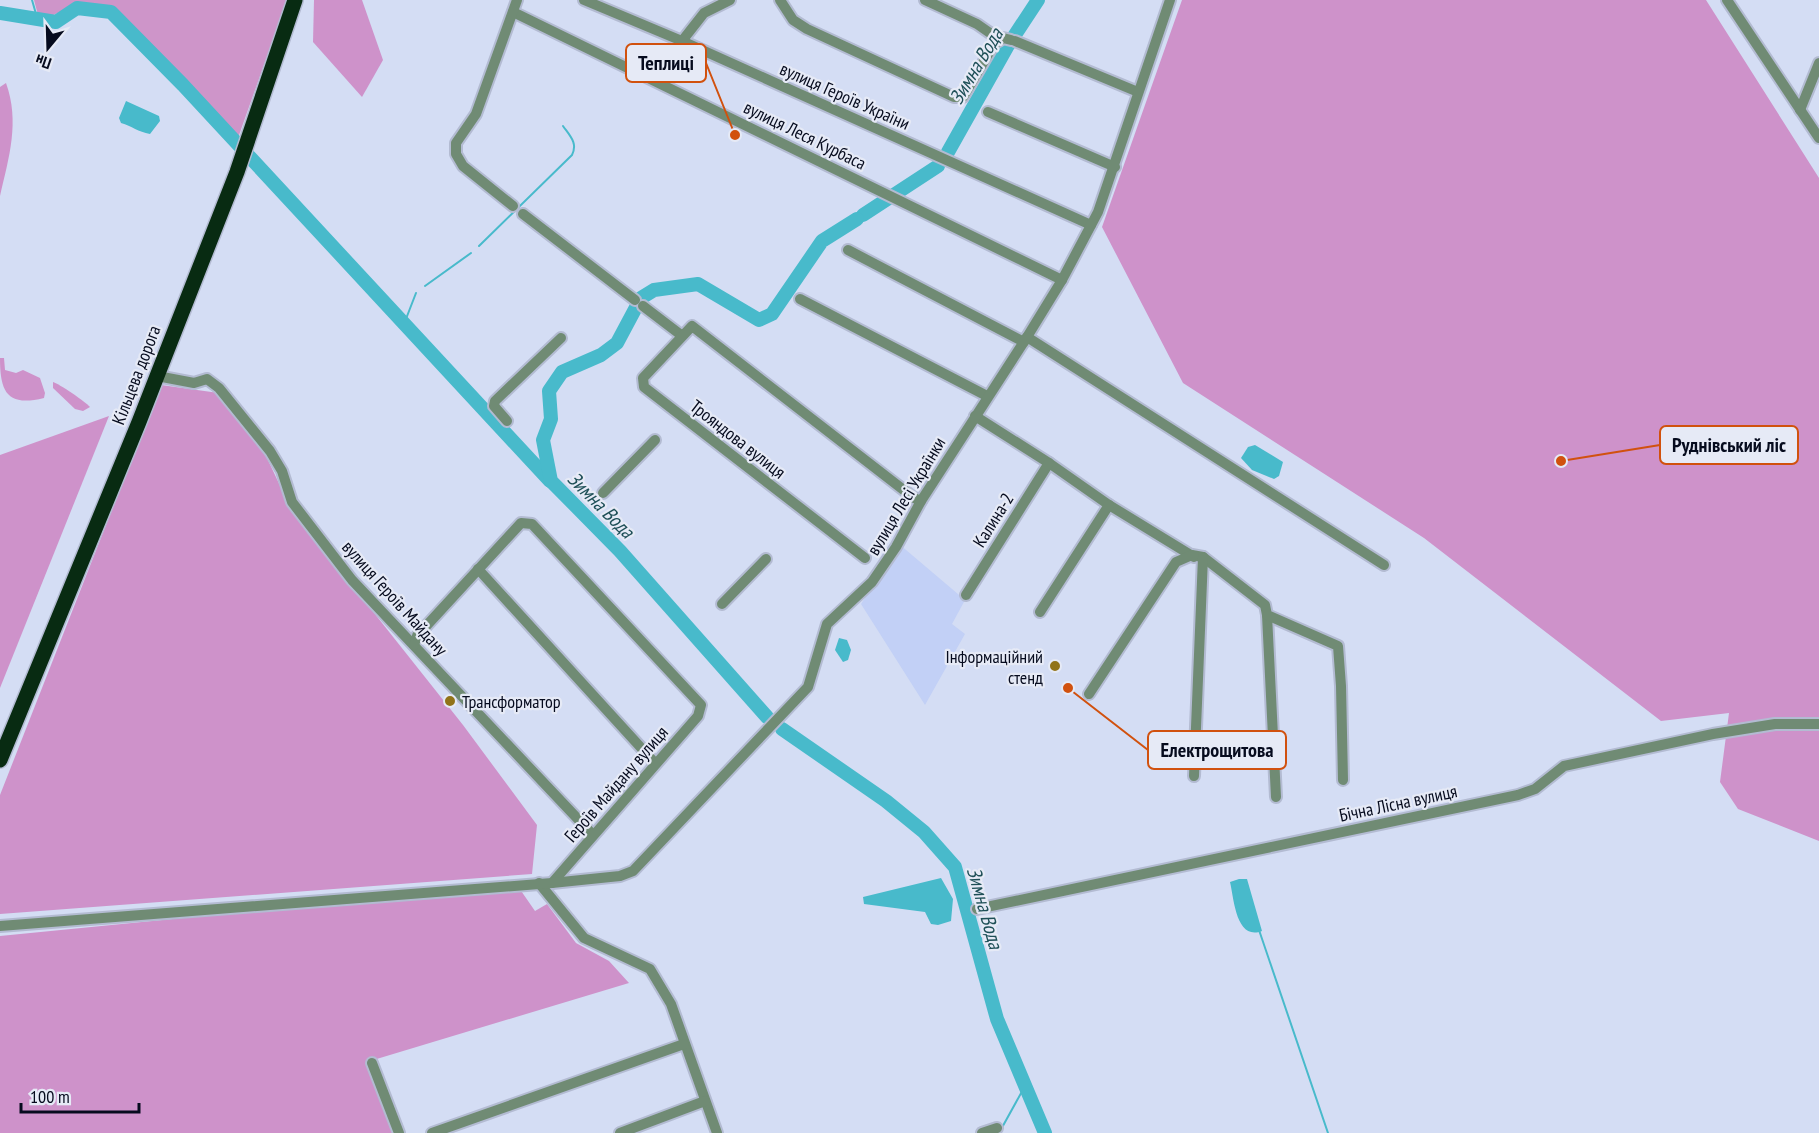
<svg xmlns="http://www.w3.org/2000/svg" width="1819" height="1133" viewBox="0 0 1819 1133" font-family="'PT Sans Narrow',sans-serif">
	<rect width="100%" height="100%" fill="#d4ddf4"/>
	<polygon fill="#c2d0f6" points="899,544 965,600 952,624 965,634 925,705 861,604"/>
	<polygon fill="#ce95c9" points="34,0 287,0 238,138 114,9 79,3 49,17 38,15"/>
	<g fill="#ce92ca">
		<polygon points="314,0 362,0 383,60 362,97 313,42"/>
		<polygon points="1182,0 1706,0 1819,178 1819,841 1738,809 1720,782 1729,713 1661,721 1424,538 1183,383 1102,227"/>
		<path d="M 6,83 C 20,122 9,157 0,196 L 0,87 Z"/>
		<path d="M 0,358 L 4,358 L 5,370 L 16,373 L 23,370 L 40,378 L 45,393 L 44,398 C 7,407 0,392 0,358 Z"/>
		<path d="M 53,382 C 58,383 86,402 90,407 L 83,411 L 75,409 L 53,388 Z"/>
		<polygon points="161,385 226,394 260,443 290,507 463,725 537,825 532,874 0,914 0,795"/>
		<polygon points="109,416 0,688 0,455"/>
		<polygon points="517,885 535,911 547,904 576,943 609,961 629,983 370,1061 397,1133 0,1133 0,936"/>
	</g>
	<g fill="#48bacb">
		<path d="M 126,101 L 159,116 L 160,121 L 150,134 C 138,132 132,126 121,123 L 119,118 Z"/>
		<polygon points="1255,445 1283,462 1279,476 1274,479 1252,470 1241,458 1248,447"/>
		<polygon points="839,638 847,640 851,650 848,660 843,662 835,650"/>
		<polygon points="941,878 953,899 951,921 938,925 931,924 925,912 864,904 863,897"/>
		<path d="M 1239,879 L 1247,879 L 1262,931 C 1236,941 1234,899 1230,882 Z"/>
	</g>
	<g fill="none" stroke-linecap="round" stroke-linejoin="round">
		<g stroke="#48bacb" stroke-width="2">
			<polyline points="32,0 38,21"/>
			<path d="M 479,246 L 572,155 C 578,143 570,136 563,126"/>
			<polyline points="425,286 471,253"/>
			<polyline points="404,324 416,293"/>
			<polyline points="1259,930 1328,1133"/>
			<polyline points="999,1133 1025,1086"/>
		</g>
		<g stroke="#48bacb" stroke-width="14">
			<polyline points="0,13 56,22 77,8 111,12 183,85 550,481"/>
			<polyline points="948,152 1007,47 1038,0"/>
			<polyline points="863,215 938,166"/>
			<polyline points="767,717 620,551 551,481 543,440 551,419 549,391 562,372 601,355 617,343 641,298 654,290 698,284 759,320 772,314 822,241 857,219"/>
			<polyline points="782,729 886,801 924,832 955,867 997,1019 1045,1133"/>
		</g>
		<defs>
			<g id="minor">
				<polyline points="584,0 682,41 1091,225"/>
				<polyline points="780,0 793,20 807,29 954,97 963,97 994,44 1003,38 1011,40"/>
				<polyline points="925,0 977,24 1000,40"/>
				<polyline points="1727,0 1819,138"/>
				<polyline points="513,12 1062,280"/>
				<polyline points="682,41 704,13 730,0"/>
				<polyline points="1015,41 1138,92"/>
				<polyline points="1800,110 1819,63"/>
				<polyline points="988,112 1115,167"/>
				<polyline points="513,206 463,166 456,154 456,143 476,114 517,0"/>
				<polyline points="523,214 635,300"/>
				<polyline points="848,250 1024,342"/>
				<polyline points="800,299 987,396"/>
				<polyline points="643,306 681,335"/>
				<polyline points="1027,337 1384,565"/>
				<polyline points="157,376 194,383 207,379 219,388 270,451 282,471 292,502 352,580 593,835"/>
				<polyline points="975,416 1049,463 1109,505 1194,557"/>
				<polyline points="507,421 494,406 495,401 561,338"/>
				<polyline points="603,493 655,440"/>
				<polyline points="865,558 644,387 643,378 692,326 914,498 921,501"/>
				<polyline points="478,569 655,763"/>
				<polyline points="966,595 1049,463"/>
				<polyline points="722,604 766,559"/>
				<polyline points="1040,612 1109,505"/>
				<polyline points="1267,615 1276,797"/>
				<polyline points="414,645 417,636 521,523 532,524 701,705 698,716 552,883"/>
				<polyline points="1089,694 1176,562 1192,555 1203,557 1265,605 1267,615 1338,646 1341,686 1343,780"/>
				<polyline points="1194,776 1203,557"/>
				<polyline points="539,883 584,938 650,969 671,1004 717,1133"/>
				<polyline points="977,909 1518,795 1535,789 1564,766 1713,734 1775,724 1819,724"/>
				<polyline points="0,926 552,883 620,876 633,871 808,687 827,624 872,582 896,547 921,501 1027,337 1062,280 1098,212 1170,0"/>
				<polyline points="372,1063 399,1133"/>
				<polyline points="432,1133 684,1044"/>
				<polyline points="620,1133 705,1101"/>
				<polyline points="982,1133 997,1128"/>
			</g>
			<polyline id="highway" points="0,760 139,422 237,172 295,0"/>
		</defs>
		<use href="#minor" stroke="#b3bbd2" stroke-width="14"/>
		<use href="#highway" stroke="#b3bbd2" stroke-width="18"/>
		<use href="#minor" stroke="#708b74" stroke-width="10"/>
		<use href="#highway" stroke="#082b12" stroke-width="15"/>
	</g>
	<g fill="#917319" stroke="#e6eaf6" stroke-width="2">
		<circle cx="1055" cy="666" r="6"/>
		<circle cx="450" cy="701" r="6"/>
	</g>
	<g text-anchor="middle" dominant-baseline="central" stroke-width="4.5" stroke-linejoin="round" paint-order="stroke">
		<g font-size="18" fill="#060b1e" stroke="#e6eaf6">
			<text transform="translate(845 96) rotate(24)">вулиця Героїв України</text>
			<text transform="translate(805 135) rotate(26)">вулиця Леся Курбаса</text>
			<text transform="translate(136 375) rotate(-69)">Кільцева дорога</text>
			<text transform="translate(738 439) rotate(38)">Трояндова вулиця</text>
			<text transform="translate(906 496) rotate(-59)">вулиця Лесі Українки</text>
			<text transform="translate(993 520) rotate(-58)">Калина-2</text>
			<text transform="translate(395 598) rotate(48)">вулиця Героїв Майдану</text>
			<text transform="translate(616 784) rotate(-49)">Героїв Майдану вулиця</text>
			<text transform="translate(1398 803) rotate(-12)">Бічна Лісна вулиця</text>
		</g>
		<g font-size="18" fill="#060b1e" stroke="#e6eaf6" text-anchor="end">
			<text x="1043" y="656">Інформаційний<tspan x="1043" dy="21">стенд</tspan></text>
			<text x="462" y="701" text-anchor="start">Трансформатор</text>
		</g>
		<g font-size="20" font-style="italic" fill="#1e4f57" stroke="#e6eaf6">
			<text transform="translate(976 66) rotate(-59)">Зимна Вода</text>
			<text transform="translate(601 505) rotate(45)">Зимна Вода</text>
			<text transform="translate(985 908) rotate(74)">Зимна Вода</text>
		</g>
	</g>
	<path fill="none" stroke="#d1510e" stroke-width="2" d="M735 135L706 63M1561 461L1660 445M1068 688L1148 750"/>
	<g fill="#d1510e" stroke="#e6eaf6" stroke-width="2">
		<circle cx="735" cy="135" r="6"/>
		<circle cx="1561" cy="461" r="6"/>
		<circle cx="1068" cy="688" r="6"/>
	</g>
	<g fill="#e6eaf6" stroke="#d1510e" stroke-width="2">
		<rect x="626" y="44" width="80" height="38" rx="6"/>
		<rect x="1660" y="426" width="138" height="38" rx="6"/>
		<rect x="1148" y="731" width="138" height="38" rx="6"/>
	</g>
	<g font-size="20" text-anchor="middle" font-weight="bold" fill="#060b1e">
		<text x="666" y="70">Теплиці</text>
		<text x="1729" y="452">Руднівський ліс</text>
		<text x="1217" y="757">Електрощитова</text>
	</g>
	<g transform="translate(48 48) rotate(199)" stroke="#e6eaf6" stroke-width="4.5" paint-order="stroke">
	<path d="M0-4.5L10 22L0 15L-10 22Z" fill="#060b1e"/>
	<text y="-9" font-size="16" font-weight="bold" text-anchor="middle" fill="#060b1e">Пн</text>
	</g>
	<path d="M21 1103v9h118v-9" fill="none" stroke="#060b1e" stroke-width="3"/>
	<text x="30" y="1103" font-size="18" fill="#060b1e" stroke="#e6eaf6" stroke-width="4.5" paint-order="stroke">100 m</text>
</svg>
